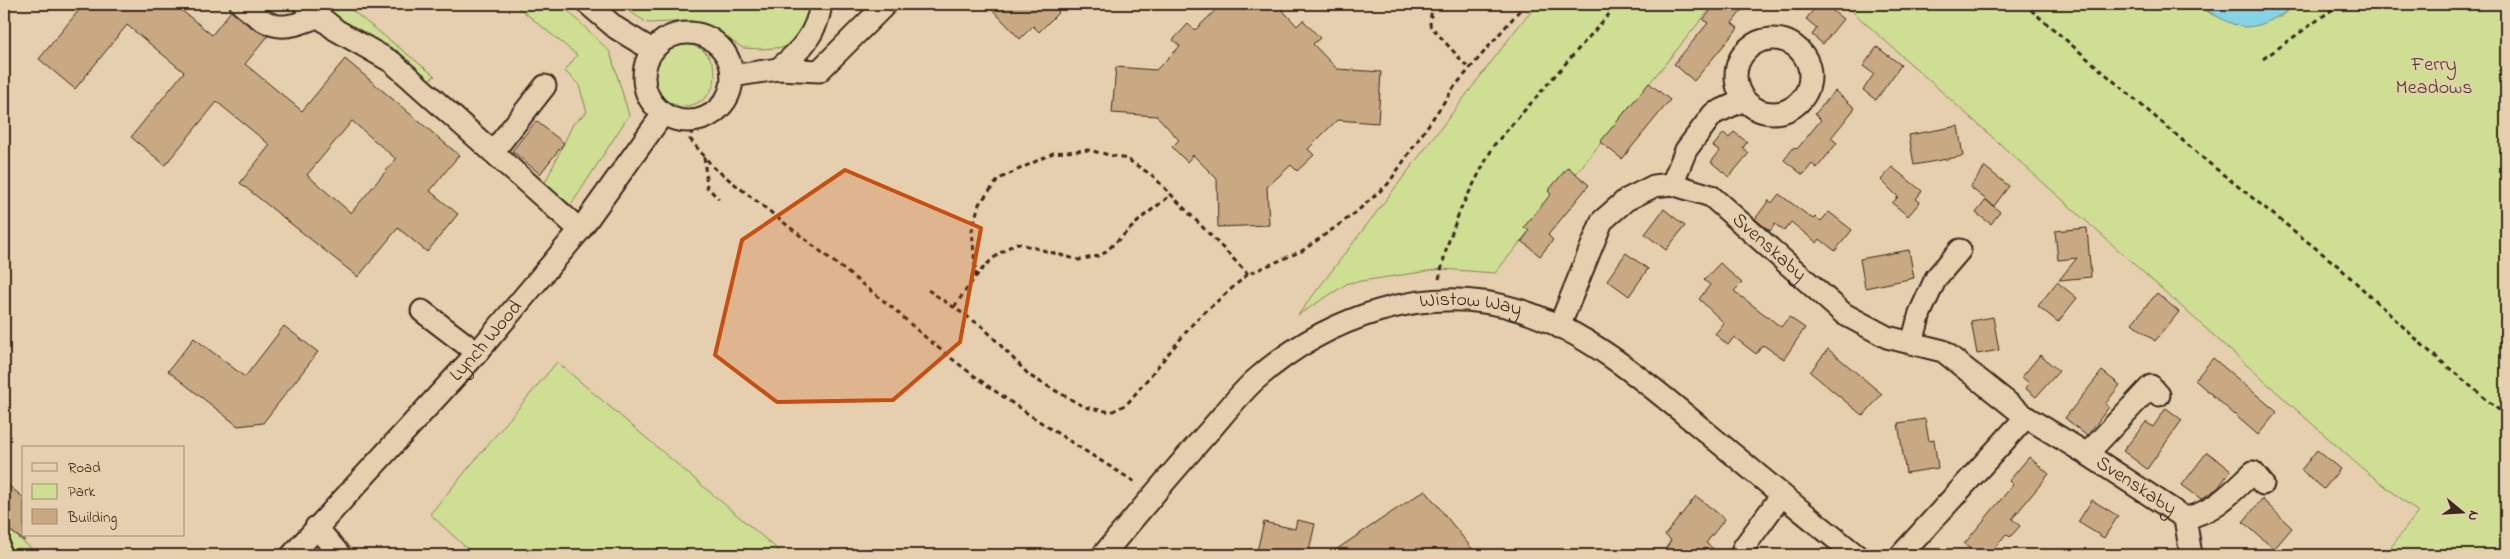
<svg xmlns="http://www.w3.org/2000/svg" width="2510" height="559" viewBox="0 0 2510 559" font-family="'Indie Flower',sans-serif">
	<rect width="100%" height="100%" fill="#e5cfae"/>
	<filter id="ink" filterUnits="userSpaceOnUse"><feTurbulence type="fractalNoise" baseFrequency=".02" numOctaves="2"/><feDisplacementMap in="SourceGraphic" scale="10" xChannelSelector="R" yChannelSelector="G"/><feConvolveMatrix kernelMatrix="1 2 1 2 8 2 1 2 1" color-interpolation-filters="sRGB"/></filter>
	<g filter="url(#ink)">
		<g fill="#cede92" stroke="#848458">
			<polygon points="322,4 344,4 435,76 427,81 349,29"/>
			<polygon points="514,4 561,4 610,52 629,115 571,205 544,185 573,124 587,112 579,85 565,71 577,55"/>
			<polygon points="617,4 816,4 801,35 787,47 762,49 743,48 714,30 692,21 648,23"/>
			<polygon points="1538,4 1714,4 1495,273 1442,269 1348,283 1298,315 1518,27"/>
			<polygon points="1844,4 2196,4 2213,15 2281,17 2296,4 2506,4 2506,555 2385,555 2418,512 2357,464"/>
			<circle cx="684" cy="75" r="31"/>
			<polygon points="557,362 784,555 474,555 430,514"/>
			<polygon points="7,528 39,555 4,555 4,532"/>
		</g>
		<path fill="#86d2e7" stroke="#688f97" d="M 2196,4 L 2296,4 C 2284,14 2263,27 2246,27 C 2232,27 2208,11 2196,4 Z"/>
		<g fill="#c9a984" stroke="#3b2a1e" fill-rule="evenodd">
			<path d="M 84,4 L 174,4 L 212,35 L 231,11 L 254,29 L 268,36 L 245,64 L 302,111 L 345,59 L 459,155 L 430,191 L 458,214 L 427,252 L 398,228 L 358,277 L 240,183 L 270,145 L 217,102 L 165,165 L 131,137 L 184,72 L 127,25 L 75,89 L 39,59 ZM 352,121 L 396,159 L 351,213 L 307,175 Z"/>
			<polygon points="987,4 1050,4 1059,12 1039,32 1033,26 1020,39"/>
			<polygon points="1222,4 1277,4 1297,26 1303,20 1320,38 1313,44 1337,69 1381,72 1378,123 1337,120 1308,149 1314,155 1297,171 1291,165 1267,187 1269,225 1218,227 1217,179 1193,155 1187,162 1172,147 1179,140 1157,116 1112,113 1116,67 1156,70 1180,46 1173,40 1188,24 1195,30"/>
			<polygon points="1716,4 1734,4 1742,10 1732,23 1738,28 1694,81 1674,64 1708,23 1703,20"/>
			<polygon points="1818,4 1824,4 1843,19 1823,44 1812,35 1817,28 1806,19"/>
			<polygon points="1877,47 1901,65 1876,100 1863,90 1874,74 1863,66"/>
			<polygon points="1649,83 1670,100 1622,159 1600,142"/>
			<polygon points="1835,91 1855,108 1831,138 1837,143 1817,168 1812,164 1803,175 1784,160 1794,147 1797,149 1821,120 1815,114"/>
			<polygon points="536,121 564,143 540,174 512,151"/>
			<polygon points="1958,126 1963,156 1914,165 1909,135"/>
			<polygon points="1734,132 1747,142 1743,148 1749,153 1729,177 1711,162 1720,151 1713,146 1724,133 1729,138"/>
			<polygon points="1568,167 1589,185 1548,235 1553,240 1540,256 1522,241 1529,231 1524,227 1551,194 1548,191"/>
			<polygon points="1892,167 1922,191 1916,199 1920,202 1908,216 1892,203 1898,197 1881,180"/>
			<polygon points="1985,167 2009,186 1994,206 1970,187"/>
			<polygon points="1779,194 1813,219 1815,217 1821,221 1829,212 1852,230 1835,251 1820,239 1817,243 1791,222 1784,231 1775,224 1770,231 1755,219 1769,200 1772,203"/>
			<polygon points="1986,200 2000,212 1991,224 1976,213"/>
			<polygon points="1664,209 1685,226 1666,250 1645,234"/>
			<polygon points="2087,228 2091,277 2059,280 2077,258 2058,260 2055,231"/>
			<polygon points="1909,250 1914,278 1865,288 1860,259"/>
			<polygon points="1626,253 1648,269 1629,296 1607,280"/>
			<polygon points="1720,263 1742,283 1734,291 1781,327 1789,317 1805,328 1784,359 1763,345 1756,354 1734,337 1728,345 1715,334 1724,323 1699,299 1710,285 1704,280"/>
			<polygon points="2057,282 2077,298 2058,322 2038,306"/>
			<polygon points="2157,293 2179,312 2155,341 2132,323"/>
			<polygon points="1993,317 1999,350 1977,354 1971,321"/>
			<polygon points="284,326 318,352 263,423 238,426 168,371 194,338 245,377"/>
			<polygon points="1828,349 1882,394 1863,416 1810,372"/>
			<polygon points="2040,355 2059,371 2036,397 2025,388 2029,383 2022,377"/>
			<polygon points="2213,358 2277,412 2258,435 2195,380"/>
			<polygon points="2102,371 2120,385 2105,404 2109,407 2087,436 2065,418"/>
			<polygon points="2166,408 2182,420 2147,469 2123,451 2146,422 2153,427"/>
			<polygon points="1925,419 1929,441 1934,440 1938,468 1906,473 1898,423"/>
			<polygon points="2317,450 2340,469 2324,489 2301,470"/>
			<polygon points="2207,452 2231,470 2218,488 2201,499 2182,485"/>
			<polygon points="2029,457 2049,474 2012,519 2020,526 2010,537 2006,534 1989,555 1978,555 1964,544 2013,485 2009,481"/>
			<polygon points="4,482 24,498 24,541 4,526"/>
			<polygon points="1425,490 1477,555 1328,555"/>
			<polygon points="1696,496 1725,519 1706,543 1721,555 1662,555 1671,540 1665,535"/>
			<polygon points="2262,499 2292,528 2274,549 2243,522"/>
			<polygon points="2092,500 2118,516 2104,538 2078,522"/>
			<polygon points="1297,520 1315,524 1308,555 1256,555 1264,522 1295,529"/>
		</g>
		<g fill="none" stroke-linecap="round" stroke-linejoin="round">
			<defs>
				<g id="minor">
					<path d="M 241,4 C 272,30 281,32 319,16"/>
					<polyline points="304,4 336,30 392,62 580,230"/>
					<polyline points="588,4 616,28 652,50"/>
					<circle cx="688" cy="77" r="44"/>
					<circle cx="1773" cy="76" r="37"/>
					<path d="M 778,69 C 801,51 817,33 821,4"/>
					<polyline points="732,76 778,69 819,71 886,4"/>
					<polyline points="493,152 545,86"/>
					<polyline points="1672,184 1686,150 1713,114 1744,100"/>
					<polyline points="422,311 477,353"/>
					<path id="s1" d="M 1559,327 L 1602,221 L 1626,200 L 1654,186 L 1672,184 L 1711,196 L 1844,314 L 1887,337 L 1943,351 L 2026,417"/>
					<polyline points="1912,343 1920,313 1936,278 1960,250"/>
					<polyline points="2087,454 2151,386 2159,395"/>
					<path d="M 2185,518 C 2215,512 2232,492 2253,472 L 2263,484"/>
					<polyline points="316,527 340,555"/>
					<path id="s2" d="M 292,555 L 477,353 L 580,230 L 663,114"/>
					<path id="s3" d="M 1103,555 C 1138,513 1173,471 1210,430 C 1224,414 1238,396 1254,381 C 1324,318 1426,281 1519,310 C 1587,331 1646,382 1700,427 C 1752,470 1803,513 1856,555"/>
					<polyline points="1741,555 1744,547 1781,496"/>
					<path id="s4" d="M 1901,555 L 2026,417 L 2087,454 L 2185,518 L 2191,555"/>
				</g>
			</defs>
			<use href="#minor" stroke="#3b2a1e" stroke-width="25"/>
			<g stroke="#3b2a1e" stroke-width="3" stroke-dasharray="5 4" stroke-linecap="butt">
				<polyline points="1432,4 1430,25 1469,69"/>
				<polyline points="2024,4 2210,164 2338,266 2429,351 2506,416"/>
				<polyline points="2263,59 2340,4"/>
				<path d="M 694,121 L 690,139 L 713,167 L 894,309 C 966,377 1051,430 1135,482"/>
				<polyline points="704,157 707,187 719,199"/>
				<polyline points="976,277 972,230 979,204 999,179 1053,153 1088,150 1127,159 1153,176 1248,274"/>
				<polyline points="1439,279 1447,246 1460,210 1494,145 1618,4"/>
				<polyline points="928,290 983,327 1030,376 1084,407 1111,412 1127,404 1196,320 1248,274 1302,251 1354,214 1388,184 1455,86 1525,4"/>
				<path d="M 954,307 C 974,279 985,259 1017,243 L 1079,260 L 1102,255 L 1144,216 L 1171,195"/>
			</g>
			<use href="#minor" stroke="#e5cfae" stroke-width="21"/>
		</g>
	</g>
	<path fill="#c55010" fill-opacity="0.2" stroke="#c55010" stroke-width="4" stroke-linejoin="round" d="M 845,170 L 981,228 L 960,342 L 893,400 L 777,402 L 715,355 L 742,240 Z"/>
	<g text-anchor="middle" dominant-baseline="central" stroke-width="4" stroke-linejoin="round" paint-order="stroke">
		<g font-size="20" fill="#4a3c2a" stroke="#e5cfae">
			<text x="2434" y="65">Ferry<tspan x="2434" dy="23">Meadows</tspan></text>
		</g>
		<g font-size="20" fill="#3b2a1e" stroke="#e5cfae">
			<text stroke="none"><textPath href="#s1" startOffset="314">Svenskaby</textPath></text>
			<text stroke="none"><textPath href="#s3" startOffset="468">Wistow Way</textPath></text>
			<text stroke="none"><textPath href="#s2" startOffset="289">Lynch Wood</textPath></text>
			<text stroke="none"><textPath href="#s4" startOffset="316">Svenskaby</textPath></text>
		</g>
	</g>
	<rect width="2510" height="559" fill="none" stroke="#e5cfae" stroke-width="20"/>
	<rect x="10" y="10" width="2490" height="539" fill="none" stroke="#3b2a1e" stroke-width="2" filter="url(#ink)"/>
	<rect x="22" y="446" width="162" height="90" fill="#e5cfae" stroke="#a18d74"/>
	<rect x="32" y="463" width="25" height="8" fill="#e5cfae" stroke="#a18d74"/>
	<text x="68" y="472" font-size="15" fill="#3b2a1e">Road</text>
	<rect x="32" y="484" width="25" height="15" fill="#cede92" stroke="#a18d74"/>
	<text x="68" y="496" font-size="15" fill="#3b2a1e">Park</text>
	<rect x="32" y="509" width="25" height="15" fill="#c9a984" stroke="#a18d74"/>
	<text x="68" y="522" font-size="15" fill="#3b2a1e">Building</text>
	<g transform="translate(2462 512) rotate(108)" stroke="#e5cfae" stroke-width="4" paint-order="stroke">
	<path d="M0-4L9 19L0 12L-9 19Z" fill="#3b2a1e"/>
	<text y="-8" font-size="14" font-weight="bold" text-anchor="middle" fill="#3b2a1e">N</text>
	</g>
</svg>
